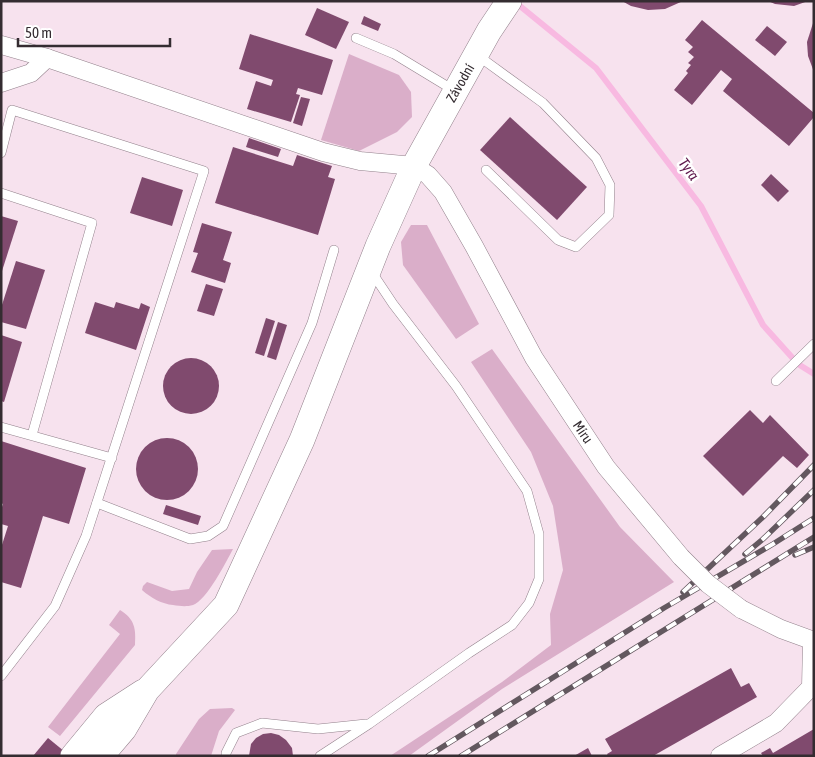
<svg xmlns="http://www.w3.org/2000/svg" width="815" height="757" viewBox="0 0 815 757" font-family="'Asap Condensed',sans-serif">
	<rect width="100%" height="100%" fill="#f7e2ee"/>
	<g fill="#daaec9">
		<polygon points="349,54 399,75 411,92 412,117 397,132 359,151 321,140"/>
		<polygon points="411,225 427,225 479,324 456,339 403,265 401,242"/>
		<polygon points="492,349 620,527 674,582 502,689 409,756 390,756 502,682 551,645 550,614 563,570 553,506 531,452 471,362"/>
		<path d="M 233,549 C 226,562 207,600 193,605 C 186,607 180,606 173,605 C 162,604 151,598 142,590 L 143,586 L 147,582 L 172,591 L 189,589 L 197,572 L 212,550 Z"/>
		<path d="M 120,610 C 135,619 136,629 135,645 L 60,736 L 48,727 L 120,634 L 109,625 Z"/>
		<polygon points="232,708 235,710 219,731 211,756 176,756 176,754 199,719 210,709"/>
	</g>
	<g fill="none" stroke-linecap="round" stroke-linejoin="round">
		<polyline stroke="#f8b9e1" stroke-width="6" points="515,2 596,68 701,206 763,325 798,364 814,374"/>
	</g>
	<g fill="#804a6e">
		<polygon points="622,1 683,1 665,9 648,10 631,6"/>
		<polygon points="768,1 808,1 794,6 775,4"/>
		<polygon points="317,8 349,22 336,49 305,35"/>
		<polygon points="364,16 381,24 378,31 361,24"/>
		<polygon points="702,20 814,113 814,117 789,146 723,91 732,79 721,70 692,105 674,90 688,73 686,71 691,65 688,63 694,57 688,52 693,47 685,40"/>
		<polygon points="814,20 814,72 808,56 807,42"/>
		<polygon points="767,26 787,42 775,56 755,40"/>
		<polygon points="250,34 333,60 322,95 298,88 296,94 300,95 291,122 247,109 256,81 271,86 273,80 239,69"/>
		<polygon points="301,97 310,99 302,126 293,123"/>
		<polygon points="510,117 587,187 557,220 480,150"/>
		<polygon points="249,138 281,149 278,157 246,147"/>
		<polygon points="233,147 293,166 297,155 332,166 328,177 335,179 318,235 215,203"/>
		<polygon points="771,174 789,191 778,202 761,185"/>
		<polygon points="142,177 183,190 172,226 130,213"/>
		<polygon points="1,216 18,221 2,271 1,271"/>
		<polygon points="202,223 232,232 223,260 231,263 225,283 191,272 198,253 193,252"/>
		<polygon points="16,261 45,270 26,329 1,322 1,308"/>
		<polygon points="206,284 223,289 214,316 197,311"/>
		<polygon points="95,302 114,308 116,302 139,309 141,303 150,307 136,350 85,333"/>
		<polygon points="266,318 275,321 264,356 255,353"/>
		<polygon points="278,322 287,325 276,360 267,357"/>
		<polygon points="1,335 22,342 4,402 1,401"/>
		<circle cx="191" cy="386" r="28"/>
		<polygon points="750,410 763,423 770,415 809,455 797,468 783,456 743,496 703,456"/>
		<circle cx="167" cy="469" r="31"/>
		<polygon points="1,441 86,468 69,524 43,516 21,588 1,582 1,548 8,526 1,524 1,510 3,504 1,503"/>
		<polygon points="166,505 201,516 198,525 163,514"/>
		<polygon points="731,668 741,687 749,683 757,697 653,756 608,756 607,754 612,751 605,739"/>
		<polygon points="814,729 814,756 763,756 761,753 770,748 773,753"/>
		<polygon points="271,733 279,735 286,740 292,748 293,756 249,756 251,744 256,738 263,734"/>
		<polygon points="48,738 70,756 33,756"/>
		<polygon points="588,748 592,756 574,756"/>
	</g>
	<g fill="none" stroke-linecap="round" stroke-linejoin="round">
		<defs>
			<g id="lane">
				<polyline points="356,38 394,54 455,91"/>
				<polyline points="477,55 543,103 596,158 610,185 609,215 576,247 558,240 486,170"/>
				<polyline points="1,153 12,110 204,171 86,536 55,606 1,676"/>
				<polyline points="1,193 92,223 32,435"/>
				<polyline points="776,381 814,344"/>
				<polyline points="1,427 112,458"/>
				<polyline points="97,503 190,539 208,536 223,526 312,323 334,250"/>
				<polyline points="226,756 226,753 236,733 262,723 318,729 366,724"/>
				<polyline points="320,756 369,724 469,653 512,625 529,603 539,579 539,534 527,491 456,386 393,304 371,271"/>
			</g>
			<g id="street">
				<polyline points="1,45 47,58 323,152 360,161 414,166 428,175 443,192 474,246 534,358 606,467 681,557"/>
				<polyline points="1,83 31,73 47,58"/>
				<polyline points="741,609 781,629 814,641"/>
				<polyline points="720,756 776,723 811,687 812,641"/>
			</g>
			<g id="secondary">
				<polyline points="73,756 106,716 143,692"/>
				<polyline points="101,756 124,729 147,690 226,605 302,440 378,246 414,166 489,31 509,1"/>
			</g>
		</defs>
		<use href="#lane" stroke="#92808b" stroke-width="10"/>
		<use href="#street" stroke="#92808b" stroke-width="19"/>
		<use href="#secondary" stroke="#92808b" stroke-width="26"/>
		<use href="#lane" stroke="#fff" stroke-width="9"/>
		<use href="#street" stroke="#fff" stroke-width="18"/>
		<use href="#secondary" stroke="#fff" stroke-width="25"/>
		<defs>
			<g id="rail">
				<polyline points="745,554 763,539 814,490"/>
				<polyline points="795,555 814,547"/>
				<polyline points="683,592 763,517 814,465"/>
				<polyline points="428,756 664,608 773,544 814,518"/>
				<polyline points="461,756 814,537"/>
			</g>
		</defs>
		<use href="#rail" stroke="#63585f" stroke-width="5.5"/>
		<use href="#rail" stroke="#fff" stroke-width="4" stroke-dasharray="11" stroke-linecap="butt"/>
		<defs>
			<polyline id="street-bridge" points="681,557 708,584 741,609"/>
		</defs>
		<use href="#street-bridge" stroke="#92808b" stroke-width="19" stroke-linecap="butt"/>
		<use href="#street-bridge" stroke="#fff" stroke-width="18"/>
	</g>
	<g text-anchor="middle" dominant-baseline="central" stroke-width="5" stroke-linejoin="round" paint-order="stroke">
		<g font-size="14" fill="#342c31" stroke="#fff">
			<text transform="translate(460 83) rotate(-60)">Závodní</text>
			<text transform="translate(583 432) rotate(56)">Míru</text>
		</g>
		<g font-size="15" font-style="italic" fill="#5f194c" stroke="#fff">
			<text transform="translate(689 169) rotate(53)">Tyra</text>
		</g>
	</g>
	<rect width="815" height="757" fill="none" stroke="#342c31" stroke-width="5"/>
	<path d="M18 38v8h152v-8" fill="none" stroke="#342c31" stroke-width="2.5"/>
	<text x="25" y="38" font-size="15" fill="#342c31" stroke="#ffffff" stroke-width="4" paint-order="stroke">50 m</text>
</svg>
